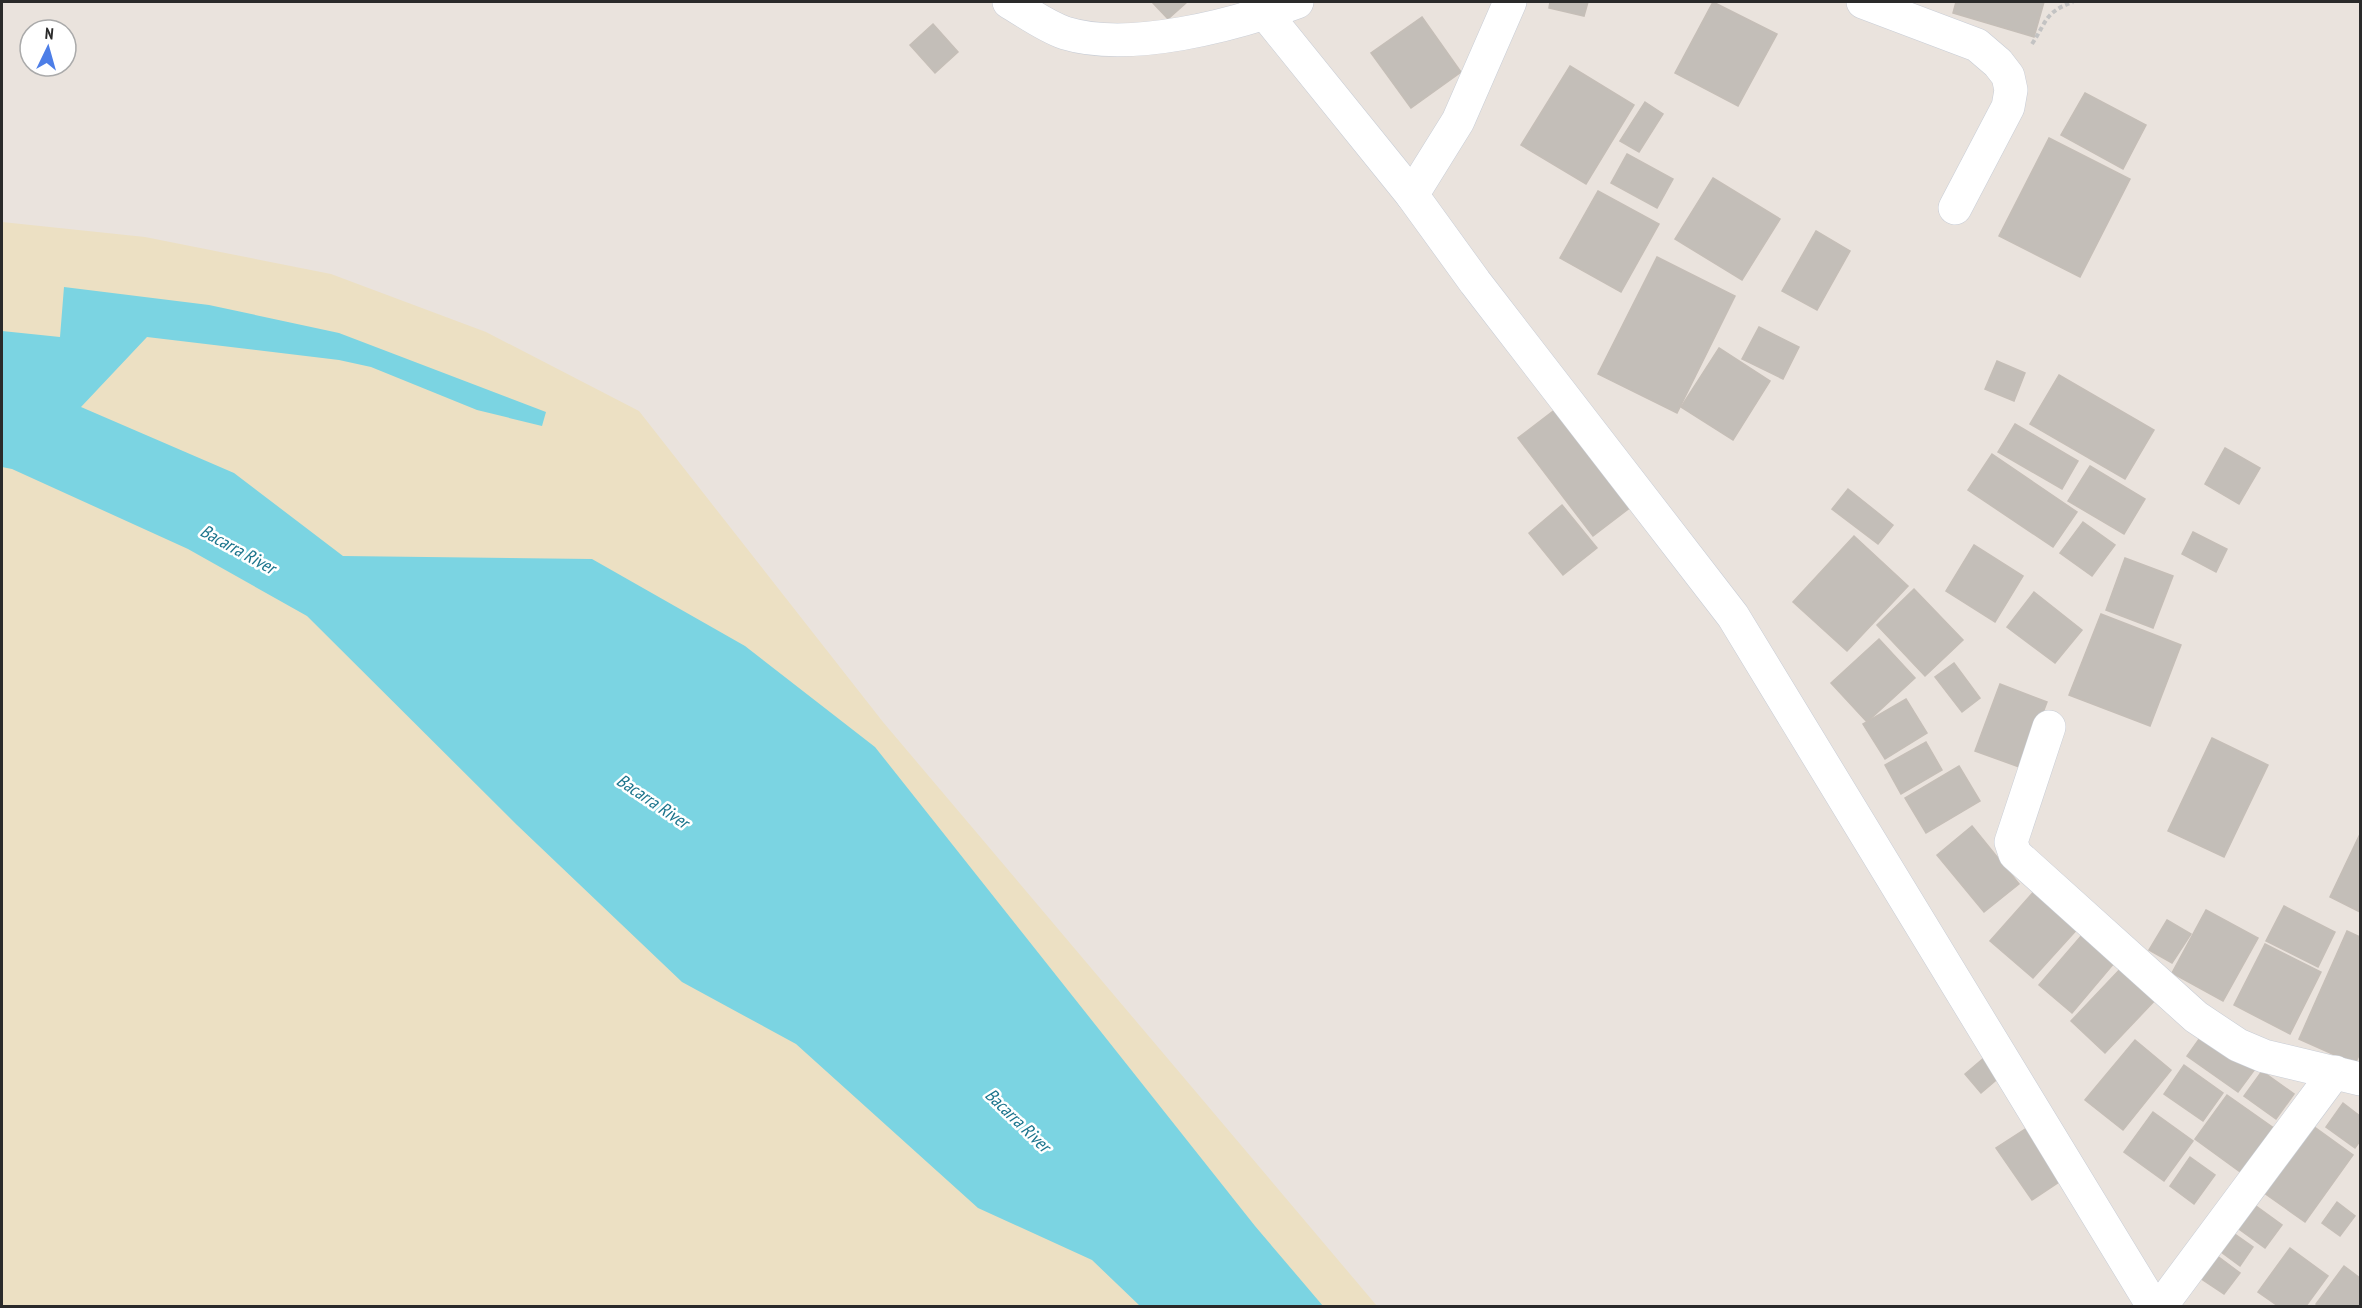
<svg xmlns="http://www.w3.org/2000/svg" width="2362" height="1308" viewBox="0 0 2362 1308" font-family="'PT Sans Narrow',sans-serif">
	<rect width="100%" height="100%" fill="#eae3dd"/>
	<polygon fill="#ece0c3" points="2,222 145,237 331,274 486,332 639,411 883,722 1377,1306 2,1306"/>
	<polygon fill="#7bd4e2" points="64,287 209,305 339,333 546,412 542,426 477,410 371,367 339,360 147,337 81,407 234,473 343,556 592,559 745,646 875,747 1255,1226 1323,1306 1140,1306 1092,1260 978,1208 796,1044 682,982 517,825 307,616 188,549 12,469 2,467 2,331 60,337"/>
	<g fill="#c3beb8" stroke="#c5beb7" stroke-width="1.5">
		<polygon points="1152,2 1187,2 1168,19"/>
		<polygon points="1550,2 1588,2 1584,16 1549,8"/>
		<polygon points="1713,2 1777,34 1738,106 1675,73"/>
		<polygon points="1956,2 2044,2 2034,37 1953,13"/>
		<polygon points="1422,17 1461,72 1411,108 1371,53"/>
		<polygon points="933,24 958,52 935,73 910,45"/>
		<polygon points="1570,66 1634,105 1586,184 1521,145"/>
		<polygon points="2085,93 2146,125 2123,169 2061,135"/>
		<polygon points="1645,102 1663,114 1639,152 1620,141"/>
		<polygon points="2049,138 2130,179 2080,277 1999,236"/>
		<polygon points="1627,154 1673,179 1657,208 1611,183"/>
		<polygon points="1713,178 1780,219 1742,280 1675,239"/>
		<polygon points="1598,191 1659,224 1621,292 1560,258"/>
		<polygon points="1816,231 1850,251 1817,310 1782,291"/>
		<polygon points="1657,257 1735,296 1677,413 1598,374"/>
		<polygon points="1759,327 1799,347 1783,379 1742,359"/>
		<polygon points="1719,348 1770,381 1733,440 1681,407"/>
		<polygon points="1997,361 2025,373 2014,401 1985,389"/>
		<polygon points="2059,375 2154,430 2125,479 2030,424"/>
		<polygon points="1565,402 1640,500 1593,536 1518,438"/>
		<polygon points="2015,424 2078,461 2062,489 1998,452"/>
		<polygon points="2225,448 2260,468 2239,504 2205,484"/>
		<polygon points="1992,454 2077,512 2053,547 1968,490"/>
		<polygon points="2090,466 2145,499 2124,534 2068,501"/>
		<polygon points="1848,489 1893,525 1878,544 1832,509"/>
		<polygon points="1562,505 1597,548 1563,575 1529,533"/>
		<polygon points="2083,522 2115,545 2092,576 2060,553"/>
		<polygon points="2193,532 2227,549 2216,572 2182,554"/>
		<polygon points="1854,536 1908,586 1847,651 1793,602"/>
		<polygon points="1974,545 2023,576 1995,622 1946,591"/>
		<polygon points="2125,558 2173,576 2153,628 2106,610"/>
		<polygon points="1914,589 1963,640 1925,676 1877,625"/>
		<polygon points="2034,592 2082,630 2055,663 2007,627"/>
		<polygon points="2101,614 2181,645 2150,726 2069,695"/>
		<polygon points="1879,639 1915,678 1867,722 1831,683"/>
		<polygon points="1954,663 1980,698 1962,712 1935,677"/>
		<polygon points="2000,684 2047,702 2022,768 1975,751"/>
		<polygon points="1906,699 1927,733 1885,759 1863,724"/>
		<polygon points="2212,738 2268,765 2224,857 2168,831"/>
		<polygon points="1926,742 1942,770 1901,794 1885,765"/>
		<polygon points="1959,766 1980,801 1926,833 1905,798"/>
		<polygon points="1972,826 2019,884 1984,912 1937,855"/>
		<polygon points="2360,834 2360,912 2330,897"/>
		<polygon points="2037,888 2080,926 2033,978 1990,941"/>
		<polygon points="2284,906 2335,932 2318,967 2266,941"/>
		<polygon points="2206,910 2258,938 2223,1001 2172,973"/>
		<polygon points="2167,920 2191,934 2172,963 2149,950"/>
		<polygon points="2088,928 2120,956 2072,1013 2039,985"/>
		<polygon points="2347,931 2360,937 2360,1053 2355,1064 2299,1039"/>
		<polygon points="2265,944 2321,972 2290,1034 2234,1005"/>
		<polygon points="2124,965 2158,997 2105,1053 2071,1021"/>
		<polygon points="2207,1028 2258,1065 2238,1092 2187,1056"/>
		<polygon points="2135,1040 2171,1070 2123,1130 2085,1100"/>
		<polygon points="1992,1051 2008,1070 1981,1093 1965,1074"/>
		<polygon points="2184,1065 2223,1093 2203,1121 2164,1094"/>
		<polygon points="2262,1071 2294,1094 2276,1119 2244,1096"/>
		<polygon points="2227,1095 2275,1129 2243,1174 2195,1139"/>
		<polygon points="2343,1103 2360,1116 2360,1141 2355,1148 2326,1127"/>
		<polygon points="2153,1112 2193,1141 2164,1181 2124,1152"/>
		<polygon points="2302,1118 2353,1155 2305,1222 2253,1185"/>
		<polygon points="2033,1124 2068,1176 2032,1200 1996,1148"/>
		<polygon points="2190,1157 2215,1175 2194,1204 2170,1186"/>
		<polygon points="2245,1198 2282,1225 2265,1248 2228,1221"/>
		<polygon points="2337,1202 2355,1216 2340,1236 2322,1223"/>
		<polygon points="2222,1225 2253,1247 2240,1266 2209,1243"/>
		<polygon points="2290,1248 2328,1276 2306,1306 2278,1306 2258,1292"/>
		<polygon points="2208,1249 2240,1273 2224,1294 2191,1272"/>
		<polygon points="2344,1266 2360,1278 2360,1306 2319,1306 2316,1304"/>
	</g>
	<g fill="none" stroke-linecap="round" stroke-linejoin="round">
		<defs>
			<g id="minor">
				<path d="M 1009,2 C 1026,12 1045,26 1065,33 C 1130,53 1234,25 1297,2"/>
				<polyline points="1863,2 1977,45 1998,63 2008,76 2011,90 2008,107 1955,208"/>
				<polyline points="1412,195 1458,121 1510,2"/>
				<polyline points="2049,727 2011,842 2015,854 2196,1017 2238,1045 2264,1056 2360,1079"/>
				<polyline points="2161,1306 2335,1072"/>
			</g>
			<polyline id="tertiary" points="1256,2 1412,195 1475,282 1733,616 2153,1306"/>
		</defs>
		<use href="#minor" stroke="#c8cdd6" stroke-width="34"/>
		<use href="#tertiary" stroke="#c8cdd6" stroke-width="34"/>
		<path stroke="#c3c3c3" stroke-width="4" stroke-dasharray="4.5 3" stroke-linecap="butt" d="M 2032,44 C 2047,21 2045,12 2073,2"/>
		<use href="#minor" stroke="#fff" stroke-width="33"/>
		<use href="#tertiary" stroke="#fff" stroke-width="33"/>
	</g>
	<g text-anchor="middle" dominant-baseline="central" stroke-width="5" stroke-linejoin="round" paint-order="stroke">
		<g font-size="18" font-style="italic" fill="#1b748c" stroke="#fff">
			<text transform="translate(238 549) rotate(29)">Bacarra River</text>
			<text transform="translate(653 801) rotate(34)">Bacarra River</text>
			<text transform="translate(1018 1120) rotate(44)">Bacarra River</text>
		</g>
	</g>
	<rect width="2362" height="1308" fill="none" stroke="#2a2a2a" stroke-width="6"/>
	<g transform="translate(48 48) rotate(5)"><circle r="28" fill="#ffffff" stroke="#aaaaaa" stroke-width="1.5"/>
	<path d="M0-4.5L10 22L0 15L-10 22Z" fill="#4d7ee7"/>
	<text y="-9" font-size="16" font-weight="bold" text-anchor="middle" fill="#2a2a2a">N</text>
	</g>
</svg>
